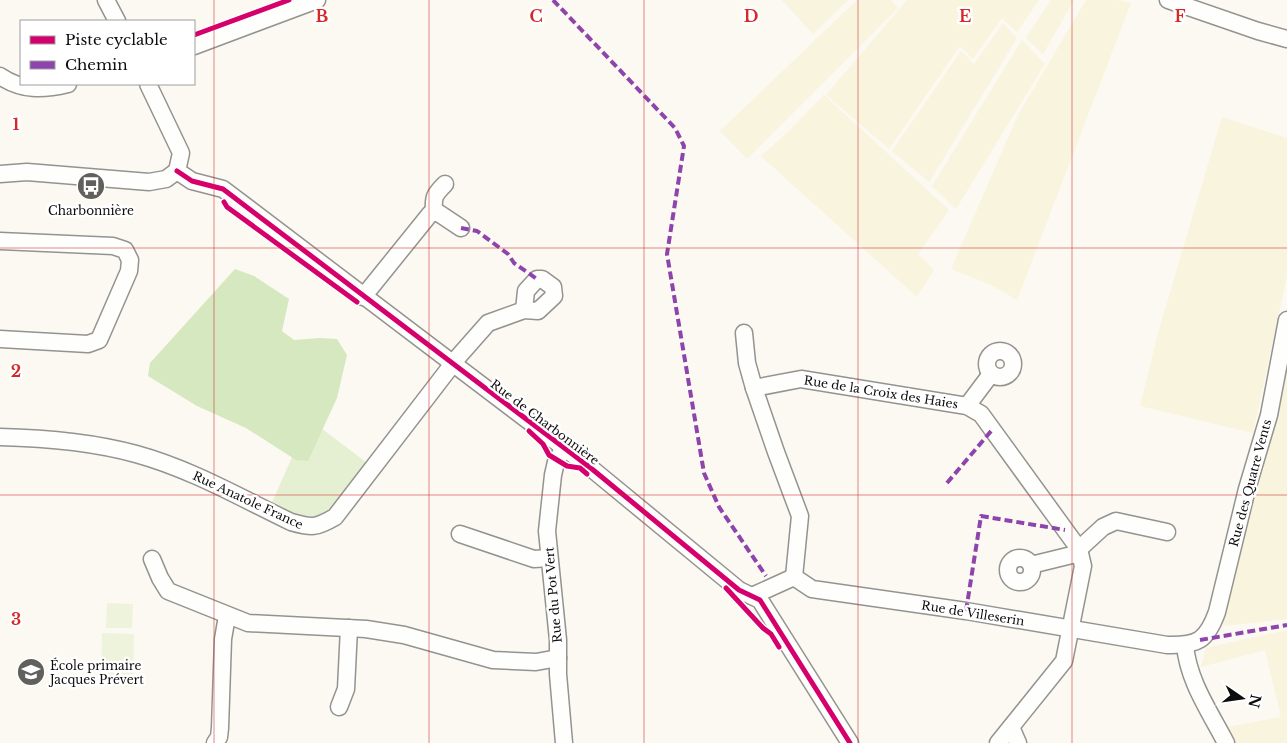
<svg xmlns="http://www.w3.org/2000/svg" width="1287" height="743" viewBox="0 0 1287 743" font-family="'Libre Baskerville',serif">
	<rect width="100%" height="100%" fill="#fbf9f1"/>
	<g fill="#f8f4de">
		<polygon points="782,0 848,0 813,34"/>
		<polygon points="857,0 891,0 898,8 747,159 720,131"/>
		<polygon points="907,0 1039,0 1017,32 1002,18 973,59 960,46 889,149 826,95"/>
		<polygon points="1051,0 1074,0 1043,54 1026,38"/>
		<polygon points="1086,0 1117,0 1131,3 1017,300 991,285 951,269 1018,115"/>
		<polygon points="1003,23 1017,38 929,182 892,151 961,51 974,64"/>
		<polygon points="1022,40 1045,64 956,209 932,186"/>
		<polygon points="824,95 949,210 918,254 934,270 917,297 761,156 786,134"/>
		<polygon points="1222,117 1287,138 1287,276 1253,433 1140,406 1158,333"/>
		<polygon points="1287,347 1287,619 1223,626 1275,409"/>
		<polygon points="1287,630 1287,743 1235,743 1227,727 1281,717 1265,650 1201,667 1206,648"/>
	</g>
	<path fill="#e4f0d1" d="M 309,419 L 367,463 C 355,479 326,526 303,521 C 292,519 281,511 270,507 Z"/>
	<polygon fill="#d6e8bf" points="235,269 254,276 289,299 282,331 294,340 320,338 337,339 347,355 337,398 308,461 296,460 246,428 197,406 148,376 150,363"/>
	<g fill="#eef4db">
		<polygon points="107,603 133,604 132,628 106,628"/>
		<polygon points="102,633 134,634 133,687 101,686"/>
	</g>
	<g fill="none" stroke-linecap="round" stroke-linejoin="round">
		<defs>
			<g id="minor">
				<polyline points="106,0 117,21"/>
				<polyline points="1168,0 1258,31 1287,39"/>
				<polyline points="194,46 317,0"/>
				<path d="M 0,76 C 22,91 43,90 68,84"/>
				<polyline points="148,84 181,153 177,171"/>
				<polyline points="177,171 192,181 223,189 592,469 739,590 760,600 850,743"/>
				<polyline points="0,174 27,172 149,182 166,179 177,171"/>
				<path d="M 434,213 C 433,197 434,195 445,184"/>
				<polyline points="0,241 113,246 125,250 130,260 129,271 99,340 88,344 0,339"/>
				<polyline points="363,297 430,214 437,212 461,228"/>
				<polyline points="744,333 747,363 754,388"/>
				<circle cx="1000" cy="364" r="13"/>
				<polyline points="967,406 991,374"/>
				<path d="M 0,437 C 46,438 92,442 136,454 C 191,469 241,498 291,522 C 312,528 316,528 335,517 L 458,357 L 488,323 L 524,310 L 538,311 L 554,296 L 553,287 L 542,279 L 537,279 L 526,291 L 524,310"/>
				<polyline points="563,449 556,462 553,475 547,531 558,640 558,674 564,743"/>
				<polyline points="460,534 534,559 549,558"/>
				<polyline points="1079,549 1103,527 1116,521 1167,532"/>
				<circle cx="1020" cy="570" r="12"/>
				<polyline points="152,559 160,578 168,591 248,623 366,629 404,635 493,660 536,662 558,658"/>
				<polyline points="1031,565 1080,553"/>
				<polyline points="794,577 800,516 776,452 754,388 801,379 967,406 981,414 1079,549 1083,566 1064,661 998,743"/>
				<path d="M 794,577 L 812,589 L 966,611 L 1167,645 C 1198,646 1207,640 1217,612 L 1247,489 L 1269,415 L 1287,320"/>
				<polyline points="752,596 794,577"/>
				<path d="M 1185,645 C 1188,681 1210,712 1226,743"/>
				<polyline points="339,707 346,689 349,628"/>
				<polyline points="1011,727 1018,743"/>
				<polyline points="215,743 219,737 220,728 223,639 227,616"/>
			</g>
		</defs>
		<use href="#minor" stroke="#949390" stroke-width="19"/>
		<use href="#minor" stroke="#fefefd" stroke-width="16"/>
		<g stroke="#8e44ad" stroke-width="4" stroke-dasharray="8 4" stroke-linecap="butt">
			<polyline points="553,0 675,128 684,146 667,254 704,473 719,507 766,576"/>
			<polyline points="461,228 477,231 508,254 514,263 537,279"/>
			<polyline points="947,483 992,430"/>
			<polyline points="966,611 981,516 1065,530"/>
			<polyline points="1200,640 1287,625"/>
		</g>
		<defs>
			<g id="cycleway">
				<polyline points="194,35 289,0"/>
				<polyline points="177,171 192,181 223,189 592,469 739,590 760,600 850,743"/>
				<polyline points="224,202 227,207 357,302"/>
				<polyline points="529,431 543,444 549,455 567,466 580,468 587,474"/>
				<polyline points="726,588 763,628 771,634 779,647"/>
			</g>
		</defs>
		<use href="#cycleway" stroke="#fff" stroke-width="8"/>
		<use href="#cycleway" stroke="#d6006c" stroke-width="5"/>
	</g>
	<path fill="none" stroke="#d62828" stroke-width="1" stroke-opacity="0.55" d="M 214,0 L 214,743M 429,0 L 429,743M 644,0 L 644,743M 858,0 L 858,743M 1072,0 L 1072,743M 0,248 L 1287,248M 0,495 L 1287,495"/>
	<defs>
		<symbol id="bus-disc" viewBox="-11 -11 22 22"><circle r="9.5" fill="#60605d" stroke="#fff"/><path d="M-5-6H5V4H4V6H2V4H-2V6H-4V4H-5ZM-3.5-4V0h7V-4ZM-3.5 1.2v1.5H-2V1.2ZM2 1.2v1.5H3.5V1.2Z" fill="#fff"/></symbol>
		<symbol id="school-disc" viewBox="-11 -11 22 22"><circle r="9.5" fill="#60605d" stroke="#fff"/><path d="M0-5L7-2L0 1L-7-2ZM-4 1L0 2.5L4 1V4Q0 6-4 4Z" fill="#fff"/></symbol>
	</defs>
	<g fill-rule="evenodd">
		<use href="#bus-disc" x="75" y="170" width="32" height="32"/>
		<use href="#school-disc" x="15" y="656" width="32" height="32"/>
	</g>
	<g text-anchor="middle" dominant-baseline="central" stroke-width="5" stroke-linejoin="round" paint-order="stroke">
		<g font-size="12" fill="#0d0d0d" stroke="#fff">
			<text x="91" y="210">Charbonnière</text>
			<text x="50" y="665" text-anchor="start">École primaire<tspan x="50" dy="14">Jacques Prévert</tspan></text>
		</g>
		<g font-size="12" fill="#0d0d0d" stroke="#fff">
			<text transform="translate(881 392) rotate(9)">Rue de la Croix des Haies</text>
			<text transform="translate(545 422) rotate(37)">Rue de Charbonnière</text>
			<text transform="translate(1250 483) rotate(-75)">Rue des Quatre Vents</text>
			<text transform="translate(248 500) rotate(25)">Rue Anatole France</text>
			<text transform="translate(553 595) rotate(-95)">Rue du Pot Vert</text>
			<text transform="translate(973 613) rotate(9)">Rue de Villeserin</text>
		</g>
	</g>
	<g font-size="16" text-anchor="middle" font-weight="bold" fill="#d62828" stroke="#fff" stroke-width="5" stroke-linejoin="round" paint-order="stroke">
		<text x="322" y="22">B</text>
		<text x="536" y="22">C</text>
		<text x="751" y="22">D</text>
		<text x="965" y="22">E</text>
		<text x="1180" y="22">F</text>
		<text x="16" y="130">1</text>
		<text x="16" y="377">2</text>
		<text x="16" y="625">3</text>
	</g>
	<rect x="20" y="20" width="175" height="65" fill="#ffffff" stroke="#9e9e9e"/>
	<rect x="30" y="36" width="25" height="8" fill="#d6006c" stroke="#9e9e9e"/>
	<text x="65" y="45" font-size="15" fill="#0d0d0d">Piste cyclable</text>
	<rect x="30" y="61" width="25" height="8" fill="#8e44ad" stroke="#9e9e9e"/>
	<text x="65" y="70" font-size="15" fill="#0d0d0d">Chemin</text>
	<g transform="translate(1242 698) rotate(103)" stroke="#ffffff" stroke-width="4" paint-order="stroke">
	<path d="M0-4L9 19L0 12L-9 19Z" fill="#0d0d0d"/>
	<text y="-8" font-size="14" font-weight="bold" text-anchor="middle" fill="#0d0d0d">N</text>
	</g>
</svg>
